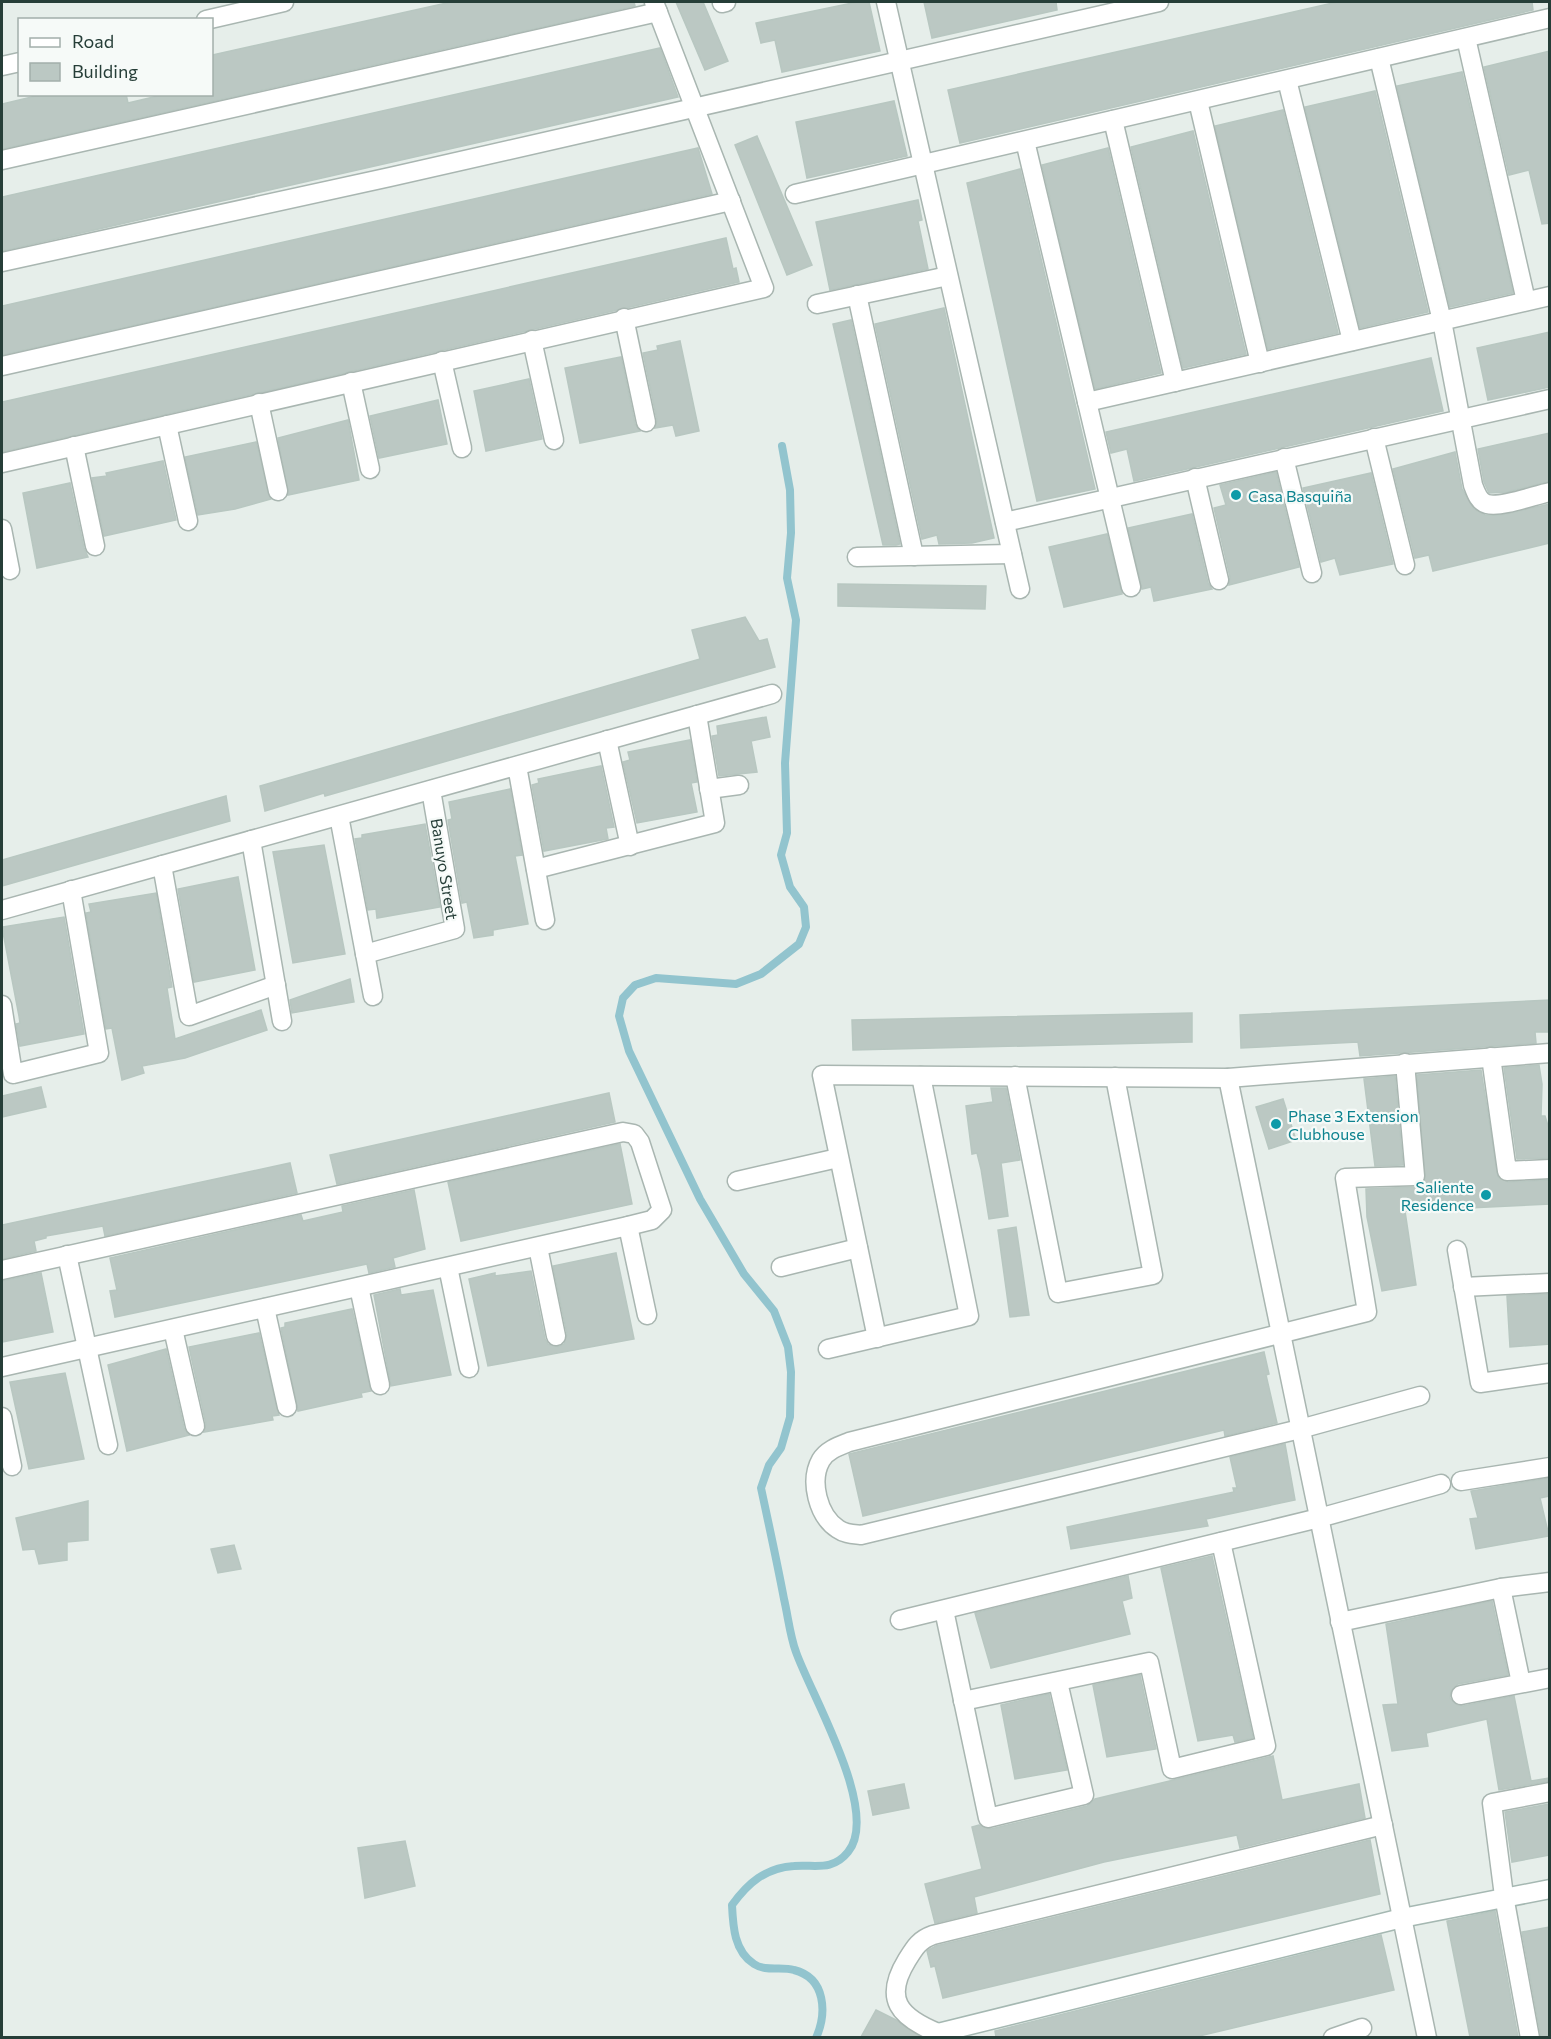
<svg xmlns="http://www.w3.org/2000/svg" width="1551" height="2039" viewBox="0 0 1551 2039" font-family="Commissioner,sans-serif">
	<rect width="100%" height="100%" fill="#e6eeea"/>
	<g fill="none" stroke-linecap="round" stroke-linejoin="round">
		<path stroke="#92c4ce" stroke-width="8" d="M 782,446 L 790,490 L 791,533 L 787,578 L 796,620 L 785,763 L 787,833 L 781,855 L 790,887 L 804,907 L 806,927 L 799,944 L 761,974 L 736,984 L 656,978 L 635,985 L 623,998 L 619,1016 L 629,1051 L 700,1199 L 744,1274 L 774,1311 L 788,1347 L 791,1372 L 790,1417 L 781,1448 L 769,1465 L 761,1488 C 769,1525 777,1562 784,1599 C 788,1616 790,1636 796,1652 C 811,1695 881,1812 848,1852 C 832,1872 814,1864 794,1866 C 765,1868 748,1883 732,1905 C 733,1926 734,1951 754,1964 C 766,1972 781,1966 794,1970 C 826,1978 827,2013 816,2038"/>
	</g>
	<g fill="#bbc8c3" stroke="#b8c7c1" stroke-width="1.5">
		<polygon points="451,2 634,2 635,6 2,149 2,104 44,94 126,94 128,103 166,94 212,94 212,55"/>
		<polygon points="676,2 703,2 728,61 705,70"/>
		<polygon points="857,2 869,2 880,51 782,72 775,40 761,43 756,23"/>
		<polygon points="924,2 1056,2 1057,10 932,38"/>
		<polygon points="1337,2 1532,2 1533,10 960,143 948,90"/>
		<polygon points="660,48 678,97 2,251 2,197"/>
		<polygon points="1550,51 1550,223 1542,224 1529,170 1509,175 1484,67"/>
		<polygon points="1462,72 1513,293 1450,307 1397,86"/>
		<polygon points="1375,91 1428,312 1360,328 1305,107"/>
		<polygon points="894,101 907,156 807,178 796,122"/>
		<polygon points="1283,110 1338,333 1268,349 1215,126"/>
		<polygon points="1193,131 1246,354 1183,368 1131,147"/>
		<polygon points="757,136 812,265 787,275 735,145"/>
		<polygon points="698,148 712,194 2,355 2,306"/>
		<polygon points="1108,148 1161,373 1095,389 1042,165"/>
		<polygon points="1020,169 1095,489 1037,501 967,183"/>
		<polygon points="918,200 922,220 918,221 928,269 830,290 816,222"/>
		<polygon points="726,238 733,269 736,268 739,282 2,452 2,402"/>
		<polygon points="944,308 994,538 972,543 939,544 937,535 922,539 875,324"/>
		<polygon points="851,320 900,544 896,545 883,545 833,324"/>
		<polygon points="1550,332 1550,387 1488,400 1477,348"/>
		<polygon points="680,341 699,431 676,436 673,425 655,428 657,420 643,353 658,350 657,346"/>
		<polygon points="621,357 635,424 640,431 580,443 565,368"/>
		<polygon points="1431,358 1443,411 1134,481 1127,449 1111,453 1106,432"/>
		<polygon points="529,379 542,439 486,451 474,391"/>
		<polygon points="438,400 447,444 379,458 370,416"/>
		<polygon points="348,420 359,480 288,495 278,438"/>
		<polygon points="1550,433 1550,481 1507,492 1489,493 1484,482 1478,449"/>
		<polygon points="256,442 271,499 235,509 198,515 185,457"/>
		<polygon points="1455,452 1462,489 1474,509 1485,515 1501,515 1550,504 1550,543 1433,571 1429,555 1415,558 1393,469"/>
		<polygon points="163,461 176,520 104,536 92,478 107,476 106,473"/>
		<polygon points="1276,472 1299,567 1229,585 1230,577 1214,508 1226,505 1220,485"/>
		<polygon points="1371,473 1393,564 1340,575 1335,558 1321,562 1303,488"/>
		<polygon points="70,483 84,548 88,557 37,568 23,493"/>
		<polygon points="1192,514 1208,583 1212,589 1154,601 1151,587 1142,589 1128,528"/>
		<polygon points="1107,534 1122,594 1064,607 1049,547"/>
		<polygon points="838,584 986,586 985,609 838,606"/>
		<polygon points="745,617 759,641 767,639 775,667 325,796 324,793 265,811 260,786 700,659 692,630"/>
		<polygon points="766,717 770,737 751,741 757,772 719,776 712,736 718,735 717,726"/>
		<polygon points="690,740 697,782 691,783 697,812 637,823 623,762 630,760 628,752"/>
		<polygon points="601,766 614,827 606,828 608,839 544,851 532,785 539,783 538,779"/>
		<polygon points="510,789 522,855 515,856 528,924 493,930 493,935 474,938 467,902 462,903 448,820 452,819 449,802"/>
		<polygon points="226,796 230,821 2,886 2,860"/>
		<polygon points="425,824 440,907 377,918 376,909 368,910 355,839 362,838 362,835"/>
		<polygon points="324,845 345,954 293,963 273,852"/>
		<polygon points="238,877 255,970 194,982 178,889"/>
		<polygon points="156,893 172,987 167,988 175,1039 261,1010 267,1030 185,1058 142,1066 144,1073 122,1080 112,1028 106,1029 86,913 91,912 89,904"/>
		<polygon points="64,917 84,1034 20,1046 16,1024 20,1023 19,1016 2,927"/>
		<polygon points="350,979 354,1002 292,1013 290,1000"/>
		<polygon points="1550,1000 1550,1032 1535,1032 1536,1043 1360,1056 1358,1042 1241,1048 1240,1015"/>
		<polygon points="1192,1013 1192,1042 853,1050 852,1020"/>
		<polygon points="1539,1065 1542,1084 1541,1116 1545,1116 1550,1132 1550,1158 1517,1159 1504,1068"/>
		<polygon points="1481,1070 1498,1177 1508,1182 1550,1180 1550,1204 1405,1211 1416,1285 1382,1291 1367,1217 1366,1189 1415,1187 1425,1180 1417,1075"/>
		<polygon points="1395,1076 1403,1165 1375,1166 1364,1079"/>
		<polygon points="41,1087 46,1107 2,1117 2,1096"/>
		<polygon points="991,1088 1006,1088 1020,1160 1001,1163 1008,1216 989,1219 981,1169 977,1153 972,1154 966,1106 993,1102"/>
		<polygon points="609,1093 615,1122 337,1184 330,1155"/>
		<polygon points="1283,1099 1296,1140 1269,1149 1256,1107"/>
		<polygon points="620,1144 632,1204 461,1241 448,1182"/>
		<polygon points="290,1163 297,1193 105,1236 103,1226 46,1236 46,1238 34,1241 36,1251 2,1259 2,1225"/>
		<polygon points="414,1190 425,1249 393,1258 395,1267 369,1273 367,1264 115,1317 110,1291 117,1290 110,1258 301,1215 303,1221 343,1212 342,1206"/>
		<polygon points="1016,1227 1029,1315 1010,1317 998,1230"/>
		<polygon points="616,1253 634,1339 488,1366 469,1279 495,1273 495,1276 531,1271 545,1339 548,1344 558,1347 564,1344 567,1334 553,1266"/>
		<polygon points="41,1273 53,1332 2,1342 2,1281"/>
		<polygon points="400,1289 401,1295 433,1290 451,1375 391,1386 374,1295"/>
		<polygon points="1550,1294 1550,1344 1510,1347 1507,1296"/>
		<polygon points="352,1309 371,1391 361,1393 362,1397 298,1411 281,1328 285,1327 285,1323"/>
		<polygon points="259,1333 279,1415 272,1416 273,1420 204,1432 206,1424 189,1347"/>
		<polygon points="166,1349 184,1428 189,1435 127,1451 108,1365"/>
		<polygon points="1264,1352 1269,1374 1266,1375 1277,1423 1225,1436 1224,1430 863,1516 849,1454"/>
		<polygon points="65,1373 84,1459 29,1469 10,1382"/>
		<polygon points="1285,1444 1295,1500 1206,1519 1208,1526 1071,1549 1067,1527 1234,1492 1233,1488 1237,1488 1230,1457"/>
		<polygon points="1550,1478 1550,1496 1540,1498 1549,1536 1476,1549 1470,1519 1478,1518 1471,1491"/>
		<polygon points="88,1501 88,1540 67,1542 67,1560 39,1564 35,1549 23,1550 16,1518"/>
		<polygon points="234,1545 241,1569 218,1573 211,1549"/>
		<polygon points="1212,1556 1253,1738 1235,1742 1233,1735 1198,1741 1161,1568"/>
		<polygon points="1128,1576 1132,1598 1122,1601 1130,1634 991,1668 975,1613"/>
		<polygon points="1492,1601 1508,1675 1458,1684 1451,1691 1450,1698 1457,1705 1463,1706 1514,1696 1531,1781 1550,1778 1550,1781 1499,1790 1487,1719 1426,1733 1428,1746 1392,1751 1383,1705 1398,1704 1386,1624"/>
		<polygon points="1140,1675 1156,1749 1107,1757 1093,1685"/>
		<polygon points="1049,1694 1067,1770 1015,1779 1001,1705"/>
		<polygon points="1273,1756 1282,1800 1359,1784 1365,1818 1240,1848 1237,1835 1104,1862 974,1897 977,1913 935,1923 925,1884 982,1869 972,1827 979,1825 991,1829 1087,1806 1095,1799"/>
		<polygon points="904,1784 909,1808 873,1815 868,1791"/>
		<polygon points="1550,1804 1550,1855 1512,1862 1505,1812"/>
		<polygon points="1370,1840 1380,1894 943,1998 935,1966 931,1967 927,1951 936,1946"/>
		<polygon points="405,1841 415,1886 365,1898 358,1848"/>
		<polygon points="1495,1911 1518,2037 1470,2037 1447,1921"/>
		<polygon points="1550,1927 1550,2037 1541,2037 1522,1932"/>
		<polygon points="1381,1935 1394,1990 1195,2037 996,2037 995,2031"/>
		<polygon points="876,2010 896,2020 921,2037 861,2037"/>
	</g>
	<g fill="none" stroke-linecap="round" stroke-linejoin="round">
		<defs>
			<g id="street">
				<polyline points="886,2 1020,589"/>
				<polyline points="722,3 726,2"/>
				<polyline points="206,20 284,2"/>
				<polyline points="1466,38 1526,301"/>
				<path d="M 1379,58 L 1442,321 L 1473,485 C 1476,493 1479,502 1487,504 C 1501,508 1535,495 1550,492"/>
				<polyline points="2,66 20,62"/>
				<polyline points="1287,80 1352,341"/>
				<polyline points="1198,101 1260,363"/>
				<polyline points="1113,120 1175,382"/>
				<polyline points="1025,141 1131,587"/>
				<polyline points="2,160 658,12"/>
				<polyline points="795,194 1550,18"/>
				<polyline points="2,262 390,177 1159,2"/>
				<polyline points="857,295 914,556"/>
				<polyline points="817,304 948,276"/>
				<polyline points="624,318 646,422"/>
				<polyline points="532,340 554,440"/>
				<polyline points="442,361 462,448"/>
				<polyline points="2,366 731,201"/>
				<polyline points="351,382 370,469"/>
				<polyline points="1087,402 1550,296"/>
				<polyline points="259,403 278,491"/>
				<polyline points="167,425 188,521"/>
				<polyline points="1374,438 1405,565"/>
				<polyline points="74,446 95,546"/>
				<polyline points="1284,458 1312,573"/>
				<polyline points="2,463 764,288 654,2"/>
				<polyline points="1195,478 1219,580"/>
				<polyline points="1005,522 1550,399"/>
				<polyline points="2,529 10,570"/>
				<polyline points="857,557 1012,554"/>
				<polyline points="607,740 630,846"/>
				<polyline points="517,766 545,920"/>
				<polyline points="709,789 739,785"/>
				<polyline points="339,816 373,996"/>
				<polyline points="251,840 282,1021"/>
				<polyline points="162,865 189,1016 276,985"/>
				<polyline points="536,869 715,823 697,715"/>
				<polyline points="2,910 772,694"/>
				<polyline points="365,954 455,929 431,790"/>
				<polyline points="2,1005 13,1074 99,1053 71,890"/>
				<polyline points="1491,1057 1507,1171 1550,1169"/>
				<path d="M 1405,1063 L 1415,1176 L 1345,1178 L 1367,1312 L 849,1442 C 839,1446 827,1450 821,1460 C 809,1481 818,1516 838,1529 C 845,1534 853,1534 861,1535 L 1300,1429 L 1420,1396"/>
				<polyline points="1015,1076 1058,1293 1153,1275 1115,1077"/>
				<polyline points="1228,1078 1427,2038"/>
				<polyline points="737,1181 838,1158"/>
				<polyline points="628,1226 647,1315"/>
				<polyline points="538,1247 556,1336"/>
				<polyline points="1457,1250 1480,1383 1550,1373"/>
				<polyline points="67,1255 108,1445"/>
				<polyline points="448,1267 469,1368"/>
				<polyline points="781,1267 858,1248"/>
				<polyline points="2,1270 623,1132 634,1134 640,1142 662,1210 652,1220 628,1226 2,1367"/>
				<polyline points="359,1287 380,1385"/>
				<polyline points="1463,1287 1550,1283"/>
				<polyline points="265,1308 287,1407"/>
				<polyline points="173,1329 195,1426"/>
				<polyline points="877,1338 822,1075 1228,1078 1550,1053"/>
				<polyline points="828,1349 969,1316 921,1076"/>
				<polyline points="2,1417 12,1466"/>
				<polyline points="1461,1481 1550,1467"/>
				<polyline points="1501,1588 1521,1683"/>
				<polyline points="944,1610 988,1818 1084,1795 1058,1682"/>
				<polyline points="900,1620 1319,1518 1441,1484"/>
				<polyline points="1340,1622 1501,1588 1550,1582"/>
				<polyline points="1461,1695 1550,1678"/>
				<polyline points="963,1701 1149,1662 1172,1769 1266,1746 1221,1542"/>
				<path d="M 938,2033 C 899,2017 883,1999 907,1960 C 915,1947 919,1940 933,1935 L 1383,1825"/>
				<polyline points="1333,2038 1362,2028"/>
				<polyline points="1530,2038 1504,1896 1492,1803 1550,1792"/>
			</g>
			<polyline id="secondary" points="936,2038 938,2033 1402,1918 1550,1889"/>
		</defs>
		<use href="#street" stroke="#a9b6b1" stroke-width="21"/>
		<use href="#secondary" stroke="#a5b8b2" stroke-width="21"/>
		<use href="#street" stroke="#fff" stroke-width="18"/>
		<use href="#secondary" stroke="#fff" stroke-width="18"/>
	</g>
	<g fill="#0f9aa8" stroke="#f6faf8" stroke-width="2">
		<circle cx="1236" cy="495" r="6"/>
		<circle cx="1276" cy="1124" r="6"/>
		<circle cx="1486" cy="1195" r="6"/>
	</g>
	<g text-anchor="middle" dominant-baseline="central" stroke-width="4.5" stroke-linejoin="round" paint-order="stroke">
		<g font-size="16" fill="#0d838f" stroke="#f6faf8" text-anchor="start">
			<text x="1248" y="495">Casa Basquiña</text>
			<text x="1288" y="1115">Phase 3 Extension<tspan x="1288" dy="18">Clubhouse</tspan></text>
			<text x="1474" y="1186" text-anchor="end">Saliente<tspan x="1474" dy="18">Residence</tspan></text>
		</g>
		<g font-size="16" fill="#263e38" stroke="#f6faf8">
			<text transform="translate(445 869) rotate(81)">Banuyo Street</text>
		</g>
	</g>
	<rect width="1551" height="2039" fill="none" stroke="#263e38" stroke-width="6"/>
	<rect x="18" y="18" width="195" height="78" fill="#f6faf8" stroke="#a3afab" stroke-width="1.5"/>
	<rect x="30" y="38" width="30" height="9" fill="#ffffff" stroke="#a3afab" stroke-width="1.5"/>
	<text x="72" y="48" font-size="18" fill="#263e38">Road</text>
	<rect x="30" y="63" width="30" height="18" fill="#bbc8c3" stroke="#a3afab" stroke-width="1.5"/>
	<text x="72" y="78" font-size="18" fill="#263e38">Building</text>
</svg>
